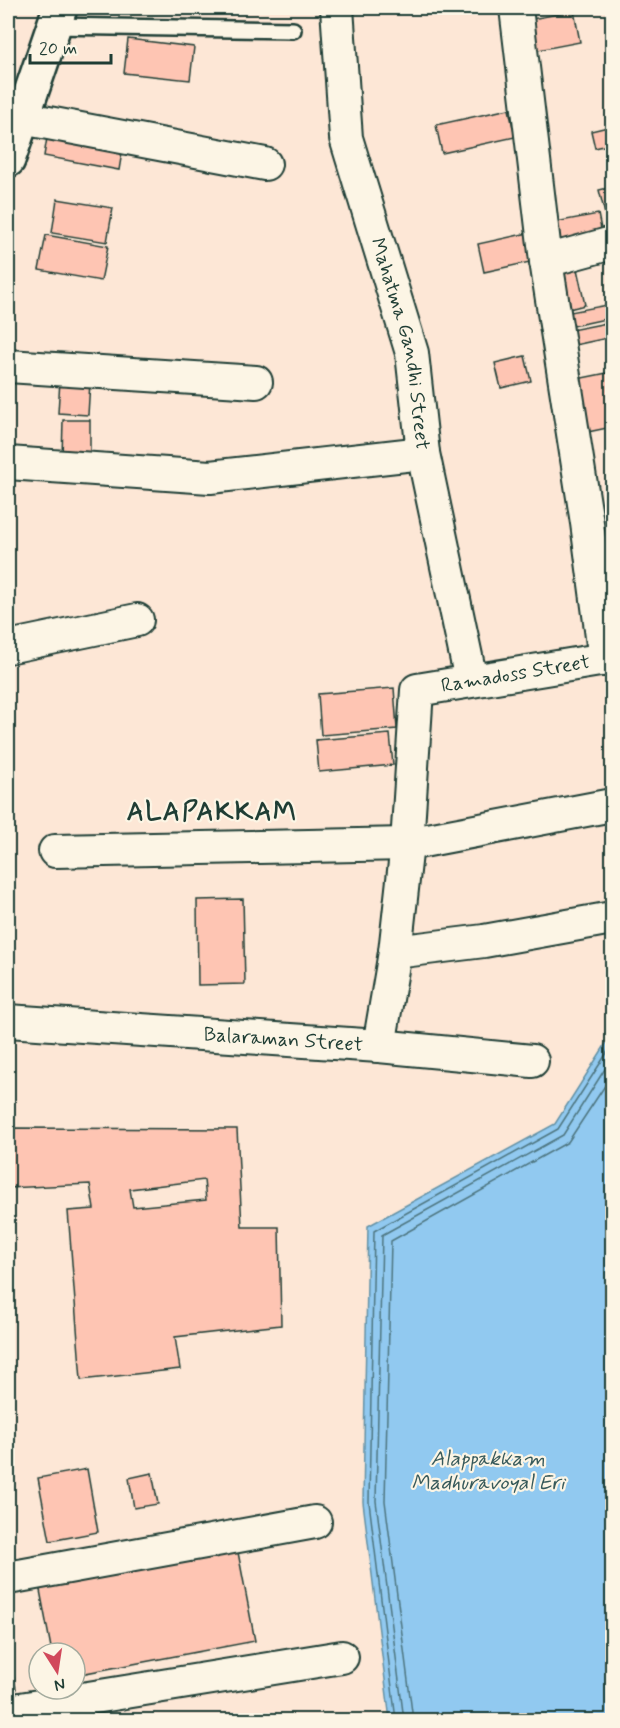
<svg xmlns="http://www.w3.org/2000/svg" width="620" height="1728" font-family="Mynerve,sans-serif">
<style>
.water{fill:#91c9f0;stroke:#6391a5;stroke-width:1.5}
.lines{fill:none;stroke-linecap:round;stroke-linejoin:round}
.shore{stroke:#4d757f;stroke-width:1.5}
.building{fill:#fec5b3;stroke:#1f3d34;stroke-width:1.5;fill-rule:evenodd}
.lane-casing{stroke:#1f3d34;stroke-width:20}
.street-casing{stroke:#1f3d34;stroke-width:36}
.secondary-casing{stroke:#1f3d34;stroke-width:38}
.lane{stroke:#fcf5e5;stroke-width:15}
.street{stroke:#fcf5e5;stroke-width:32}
.secondary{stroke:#fcf5e5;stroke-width:33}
.labels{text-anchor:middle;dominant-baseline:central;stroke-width:4.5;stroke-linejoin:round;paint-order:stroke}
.street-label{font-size:20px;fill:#1f3d34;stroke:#fcf5e5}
.water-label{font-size:21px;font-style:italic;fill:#36595a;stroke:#fcf5e5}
.district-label{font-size:26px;font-weight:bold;letter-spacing:1.5px;fill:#1f3d34;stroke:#fcf5e5}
</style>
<rect width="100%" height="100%" fill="#fde7d6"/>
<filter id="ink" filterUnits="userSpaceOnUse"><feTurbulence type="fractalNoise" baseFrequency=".0167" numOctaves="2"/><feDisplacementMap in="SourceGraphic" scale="12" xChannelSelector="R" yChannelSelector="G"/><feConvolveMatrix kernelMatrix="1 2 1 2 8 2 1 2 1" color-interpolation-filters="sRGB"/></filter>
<g filter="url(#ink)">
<path class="water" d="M 609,1039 L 612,1040 L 612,1720 L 390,1720 L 363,1502 L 368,1226 L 555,1124 Z"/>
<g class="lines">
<path class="shore" d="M 396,1720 L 369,1502 L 374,1231 L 558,1129 L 612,1045
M 404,1720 L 376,1501 L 382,1235 L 563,1135 L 612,1058
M 413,1720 L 385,1501 L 391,1241 L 568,1142 L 612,1075"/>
</g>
<path class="building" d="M 574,11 L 580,42 L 528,52 L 521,21 Z
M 8,30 L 12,30 L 12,56 L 8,57 Z
M 128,39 L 194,47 L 190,80 L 124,73 Z
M 509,109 L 515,137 L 442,153 L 436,125 Z
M 612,126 L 612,144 L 595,148 L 591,131 Z
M 48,132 L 123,146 L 119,170 L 44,156 Z
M 612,187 L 612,230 L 609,230 L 599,190 Z
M 57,199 L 113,208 L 107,242 L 52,233 Z
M 598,214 L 602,234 L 554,244 L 550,223 Z
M 533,232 L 539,260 L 484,272 L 478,244 Z
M 46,235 L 108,246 L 101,281 L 39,270 Z
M 575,260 L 585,305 L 561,311 L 551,265 Z
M 607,305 L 610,318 L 568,327 L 565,313 Z
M 612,322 L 612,337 L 570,346 L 566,331 Z
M 525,356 L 531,381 L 501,388 L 495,363 Z
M 612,372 L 612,427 L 583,433 L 572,380 Z
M 8,376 L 13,377 L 9,414 L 8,414 Z
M 60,380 L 90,382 L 88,415 L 58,413 Z
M 63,420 L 90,420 L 90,459 L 62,458 Z
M 394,688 L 397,729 L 321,735 L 318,694 Z
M 390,734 L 393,765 L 319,772 L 316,740 Z
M 243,899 L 245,984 L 198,985 L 197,900 Z
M 8,1128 L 237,1129 L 242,1227 L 279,1227 L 281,1325 L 175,1337 L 180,1369 L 81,1380 L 68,1211 L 94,1209 L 90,1184 L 8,1188 ZM 204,1180 L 206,1200 L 133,1207 L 130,1189 Z
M 87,1469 L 98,1532 L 50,1541 L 38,1478 Z
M 152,1473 L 158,1504 L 134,1508 L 129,1478 Z
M 237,1547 L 255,1641 L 75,1675 L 75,1653 L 52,1653 L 39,1585 Z
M 8,1657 L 10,1657 L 16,1689 L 8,1691 Z"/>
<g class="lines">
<g class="lane-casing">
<path id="lane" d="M 53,26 L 293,30"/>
</g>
<g class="street-casing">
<g id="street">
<path id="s1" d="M 337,8 L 346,138 L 412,353 L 423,453 L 471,680"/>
<path d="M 516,8 L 546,261 L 587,523 L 605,660"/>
<path d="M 22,118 L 265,164"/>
<path d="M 546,261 L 612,243"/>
<path d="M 8,366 L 256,382"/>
<path d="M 8,463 L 210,477 L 423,453"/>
<path d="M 8,647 L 137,620"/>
<path d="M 55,851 L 407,844 L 612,805"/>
<path d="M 395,952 L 484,941 L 612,918"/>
<path id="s2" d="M 8,1021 L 379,1046 L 395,952 L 407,844 L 417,690 L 612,658"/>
<path d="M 379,1046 L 532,1061"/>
<path d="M 8,1578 L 315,1522"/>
<path d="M 8,1711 L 342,1657"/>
</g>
</g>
<g class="secondary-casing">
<path id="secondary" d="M 8,160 L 60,8"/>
</g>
<use href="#lane" class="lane"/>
<use href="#street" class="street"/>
<use href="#secondary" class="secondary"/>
</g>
</g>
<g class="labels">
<g class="street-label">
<text stroke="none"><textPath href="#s1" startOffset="344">Mahatma Gandhi Street</textPath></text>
<text stroke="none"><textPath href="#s2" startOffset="830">Ramadoss Street</textPath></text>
<text stroke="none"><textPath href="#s2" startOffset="276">Balaraman Street</textPath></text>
</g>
<g class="water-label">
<text x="488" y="1459">Alappakkam<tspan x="488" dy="24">Madhuravoyal Eri</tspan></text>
</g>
<g class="district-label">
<text x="212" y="813">ALAPAKKAM</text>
</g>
</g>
<rect width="620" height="1728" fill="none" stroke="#fcf5e5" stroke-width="30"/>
<rect x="15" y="15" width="590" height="1698" fill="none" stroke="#1f3d34" stroke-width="2" filter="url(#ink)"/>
<g transform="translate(57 1671) rotate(168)"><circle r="28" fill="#fcf5e5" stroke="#a4ab9e" stroke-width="1.5"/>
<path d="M0-4.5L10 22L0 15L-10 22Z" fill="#d1495b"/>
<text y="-9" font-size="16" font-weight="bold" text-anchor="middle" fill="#1f3d34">N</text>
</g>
<path d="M30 54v9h81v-9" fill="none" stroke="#1f3d34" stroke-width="3"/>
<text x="39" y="54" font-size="18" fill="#1f3d34" stroke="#fcf5e5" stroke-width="4.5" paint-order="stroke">20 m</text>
</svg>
